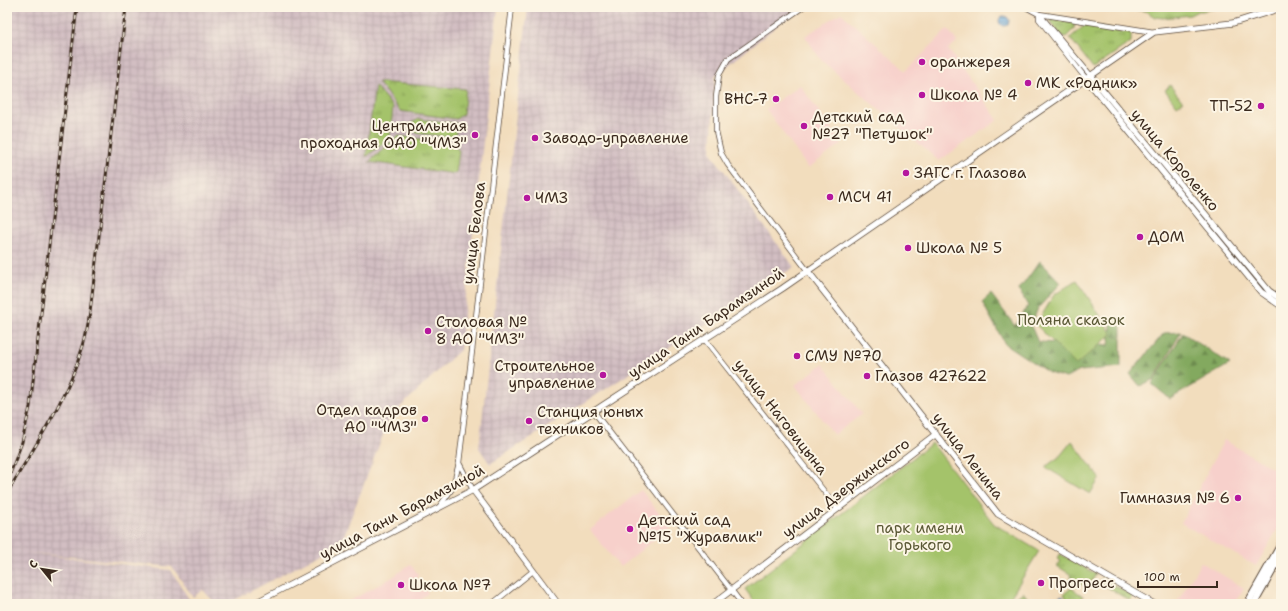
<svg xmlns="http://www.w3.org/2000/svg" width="1288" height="611" font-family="'Shantell Sans',sans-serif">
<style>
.built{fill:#f7d0cb}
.industrial{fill:url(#industrial-grid)}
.grass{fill:url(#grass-tufts);stroke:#707644}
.forest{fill:url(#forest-firs);stroke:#5f6a3e}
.park{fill:#a4c36b;stroke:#707644}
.water{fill:url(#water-rules);stroke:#50677a}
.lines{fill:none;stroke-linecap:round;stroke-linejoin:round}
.minor-casing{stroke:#564536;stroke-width:6}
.tertiary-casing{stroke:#564536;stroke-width:7}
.secondary-casing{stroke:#564536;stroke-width:8}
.minor{stroke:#fff;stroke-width:4.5}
.tertiary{stroke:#fff;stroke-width:5.5}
.secondary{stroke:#fff;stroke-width:6}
.rail-casing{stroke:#3b2a1e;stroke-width:3}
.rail{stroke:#fcf5e5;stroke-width:1.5;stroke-dasharray:4.5;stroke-linecap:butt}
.poi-dot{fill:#b5179e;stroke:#fcf5e5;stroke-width:1.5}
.labels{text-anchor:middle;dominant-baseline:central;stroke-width:4;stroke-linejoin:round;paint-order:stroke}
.poi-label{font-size:15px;fill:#3b2a1e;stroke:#fcf5e5;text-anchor:start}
.street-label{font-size:15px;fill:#3b2a1e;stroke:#fcf5e5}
.park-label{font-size:15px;fill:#5a5835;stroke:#fcf5e5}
</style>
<defs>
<pattern id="industrial-grid" width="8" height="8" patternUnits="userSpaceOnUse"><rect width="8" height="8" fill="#d2bec2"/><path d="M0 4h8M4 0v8" fill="none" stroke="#b5a3a6"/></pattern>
<pattern id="grass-tufts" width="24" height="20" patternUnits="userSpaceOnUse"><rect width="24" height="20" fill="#a4c36b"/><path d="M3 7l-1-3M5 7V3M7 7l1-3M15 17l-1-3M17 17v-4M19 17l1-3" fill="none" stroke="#879f57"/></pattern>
<pattern id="forest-firs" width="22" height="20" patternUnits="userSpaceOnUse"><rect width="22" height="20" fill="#83a95f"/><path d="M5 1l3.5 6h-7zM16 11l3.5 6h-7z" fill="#6c8a4e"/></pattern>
<pattern id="water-rules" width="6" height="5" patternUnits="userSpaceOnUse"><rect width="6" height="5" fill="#65a4d7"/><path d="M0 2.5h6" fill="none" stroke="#5486ae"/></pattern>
</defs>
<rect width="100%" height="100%" fill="#fcf5e5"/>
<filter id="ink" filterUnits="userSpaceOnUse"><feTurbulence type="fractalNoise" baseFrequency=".025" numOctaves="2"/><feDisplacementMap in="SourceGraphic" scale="8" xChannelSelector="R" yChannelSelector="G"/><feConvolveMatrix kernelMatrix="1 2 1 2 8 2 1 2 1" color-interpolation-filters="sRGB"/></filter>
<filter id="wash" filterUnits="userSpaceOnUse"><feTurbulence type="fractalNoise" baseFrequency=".012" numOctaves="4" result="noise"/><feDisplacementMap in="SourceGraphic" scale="16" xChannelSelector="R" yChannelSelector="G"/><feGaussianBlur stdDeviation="0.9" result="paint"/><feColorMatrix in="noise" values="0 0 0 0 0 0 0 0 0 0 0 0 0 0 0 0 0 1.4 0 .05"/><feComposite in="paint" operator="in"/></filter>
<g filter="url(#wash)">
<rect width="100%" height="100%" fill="#f2ddbd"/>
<path class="built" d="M 841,13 L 906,71 L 948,29 L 957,42 L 948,49 L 998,120 L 939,161 L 821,60 L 805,36 Z
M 800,85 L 842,144 L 808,168 L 766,109 Z
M 823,364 L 862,414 L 834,435 L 795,385 Z
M 1224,440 L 1281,473 L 1281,523 L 1256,566 L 1181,523 Z
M 641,490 L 670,527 L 620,567 L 590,530 Z
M 1201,562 L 1244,588 L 1234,604 L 1176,604 Z
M 410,564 L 419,575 L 416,577 L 428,593 L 420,599 L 424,604 L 344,604 L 393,577 Z"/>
<path class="industrial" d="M 7,7 L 498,7 L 460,350 L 390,417 L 341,543 L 227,604 L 216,604 L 203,590 L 193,597 L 172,567 L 22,552 L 171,570 L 192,604 L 7,604 Z
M 528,7 L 800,7 L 715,76 L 711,153 L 794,267 L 490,464 L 479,448 Z"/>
<path class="grass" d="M 1106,7 L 1223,7 L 1202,11 L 1198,11 L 1190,15 L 1163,18 L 1155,17 L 1145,11 Z
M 1052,19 L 1075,23 L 1074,29 L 1066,37 L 1062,36 L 1051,24 Z
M 1085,25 L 1131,33 L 1131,42 L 1093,68 L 1070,38 Z
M 378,82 L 466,89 L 463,114 L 456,119 L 400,111 Z
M 375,86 L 393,107 L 390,138 L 366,157 Z
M 418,119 L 457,123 L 455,138 L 416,133 L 409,125 Z
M 398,136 L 453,143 L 459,151 L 456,174 L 369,162 Z
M 1060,554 L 1096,574 L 1088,588 L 1071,578 L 1070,574 L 1057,566 L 1061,561 L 1058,559 Z
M 1102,578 L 1133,596 L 1130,601 L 1099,582 Z
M 1071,588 L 1083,596 L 1081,604 L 1070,604 L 1064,594 Z
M 1023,592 L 1032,604 L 1010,604 L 1009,603 Z"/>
<path class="forest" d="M 1040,261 L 1061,283 L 1038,308 L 1031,326 L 1038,342 L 1109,345 L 1112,317 L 1121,326 L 1121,367 L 1080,371 L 1066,378 L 1049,373 L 1005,344 L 982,302 L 991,294 L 1015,326 L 1028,306 L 1019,290 Z
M 1181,332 L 1154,379 L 1140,386 L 1130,374 L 1164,333 Z
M 1183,333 L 1230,364 L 1170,399 L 1152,384 Z"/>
<path class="park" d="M 1170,85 L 1183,102 L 1177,106 L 1165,90 Z
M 1077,280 L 1112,334 L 1076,365 L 1036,325 L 1054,295 Z
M 1072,441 L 1100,478 L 1090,494 L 1045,467 L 1059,457 Z
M 932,443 L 994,524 L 1039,551 L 1007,603 L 1004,604 L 756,604 L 745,589 Z"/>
<path class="water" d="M999 21a5 5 0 1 1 10 0a5 5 0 1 1-10 0Z
M 1062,595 L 1069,604 L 1050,604 Z"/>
</g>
<g filter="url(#ink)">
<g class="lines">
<g class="minor-casing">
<path id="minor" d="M 803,7 L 728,59 L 719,75 L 716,97 L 716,131 L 721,153 L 728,165 L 807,270
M 1026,7 L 1039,14 L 1154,32
M 1039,14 L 1039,19 L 1087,80
M 1039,14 L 1092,77
M 705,340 L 838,509
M 594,412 L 742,604
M 473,490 L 459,463 L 512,7
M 440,506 L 453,487 L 459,463
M 492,604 L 533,571"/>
</g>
<g class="tertiary-casing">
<path id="tertiary" d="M 1092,77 L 1269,291 L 1281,299
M 1087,80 L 1261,292 L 1281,306
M 807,270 L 998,514 L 1154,604
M 473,490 L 558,604
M 253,604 L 473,490 L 783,288 L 1154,32 L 1233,23 L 1281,8
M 713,604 L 936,434"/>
</g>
<g class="secondary-casing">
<path id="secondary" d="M 1247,604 L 1281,544
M 1254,604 L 1281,556"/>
</g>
<use href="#minor" class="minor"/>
<use href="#tertiary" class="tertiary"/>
<use href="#secondary" class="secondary"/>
<g class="rail-casing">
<path id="rail" d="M 7,440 L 7,463
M 7,482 L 22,442 L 30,407 L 77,7
M 7,493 C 34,447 66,401 82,349 C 88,332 90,313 92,295 L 126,7"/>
</g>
<use href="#rail" class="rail"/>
</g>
</g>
<g class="poi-dot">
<circle cx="922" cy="62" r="4"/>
<circle cx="1028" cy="83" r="4"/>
<circle cx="922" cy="95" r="4"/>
<circle cx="776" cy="99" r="4"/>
<circle cx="1261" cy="106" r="4"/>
<circle cx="804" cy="126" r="4"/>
<circle cx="475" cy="135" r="4"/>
<circle cx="535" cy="138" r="4"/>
<circle cx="906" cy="173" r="4"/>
<circle cx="830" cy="197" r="4"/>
<circle cx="527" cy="198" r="4"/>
<circle cx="1140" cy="237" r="4"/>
<circle cx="908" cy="248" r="4"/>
<circle cx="428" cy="331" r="4"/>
<circle cx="797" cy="356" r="4"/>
<circle cx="603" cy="375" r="4"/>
<circle cx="867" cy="376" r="4"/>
<circle cx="425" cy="419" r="4"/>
<circle cx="529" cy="421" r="4"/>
<circle cx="1238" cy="498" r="4"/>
<circle cx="630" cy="529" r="4"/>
<circle cx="1041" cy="583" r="4"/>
<circle cx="401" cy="585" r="4"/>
</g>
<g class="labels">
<g class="poi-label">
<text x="930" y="62">оранжерея</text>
<text x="1036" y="83">МК «Родник»</text>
<text x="930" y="95">Школа № 4</text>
<text x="768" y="99" text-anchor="end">ВНС-7</text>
<text x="1253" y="106" text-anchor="end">ТП-52</text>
<text x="812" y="117">Детский сад<tspan x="812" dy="17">№27 "Петушок"</tspan></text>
<text x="467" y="126" text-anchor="end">Центральная<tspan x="467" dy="17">проходная ОАО "ЧМЗ"</tspan></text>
<text x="543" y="138">Заводо-управление</text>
<text x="914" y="173">ЗАГС г. Глазова</text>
<text x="838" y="197">МСЧ 41</text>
<text x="535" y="198">ЧМЗ</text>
<text x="1148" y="237">ДОМ</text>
<text x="916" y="248">Школа № 5</text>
<text x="436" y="322">Столовая №<tspan x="436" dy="17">8 АО "ЧМЗ"</tspan></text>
<text x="805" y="356">СМУ №70</text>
<text x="595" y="366" text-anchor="end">Строительное<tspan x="595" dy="17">управление</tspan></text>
<text x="875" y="376">Глазов 427622</text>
<text x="417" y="410" text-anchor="end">Отдел кадров<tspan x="417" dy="17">АО "ЧМЗ"</tspan></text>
<text x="537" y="412">Станция юных<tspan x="537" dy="17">техников</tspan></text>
<text x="1230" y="498" text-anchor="end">Гимназия № 6</text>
<text x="638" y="520">Детский сад<tspan x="638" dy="17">№15 "Журавлик"</tspan></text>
<text x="1049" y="583">Прогресс</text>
<text x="409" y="585">Школа №7</text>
</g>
<g class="street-label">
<text transform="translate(1175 160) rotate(50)">улица Короленко</text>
<text transform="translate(474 233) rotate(-83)">улица Белова</text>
<text transform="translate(706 323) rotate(-34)">улица Тани Барамзиной</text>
<text transform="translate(781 417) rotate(52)">улица Наговицына</text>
<text transform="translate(968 456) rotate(52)">улица Ленина</text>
<text transform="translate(846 488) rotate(-37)">улица Дзержинского</text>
<text transform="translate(402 512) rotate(-28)">улица Тани Барамзиной</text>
</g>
<g class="park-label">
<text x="1071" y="320">Поляна сказок</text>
<text x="920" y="528">парк имени<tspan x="920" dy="17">Горького</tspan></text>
</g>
</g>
<rect width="1288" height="611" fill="none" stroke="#fcf5e5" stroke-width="24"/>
<g transform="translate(42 569) rotate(300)" stroke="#fcf5e5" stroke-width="3" paint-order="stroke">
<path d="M0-3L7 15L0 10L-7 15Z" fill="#3b2a1e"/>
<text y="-6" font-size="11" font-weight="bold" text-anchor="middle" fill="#3b2a1e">С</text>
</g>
<path d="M1138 581v6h79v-6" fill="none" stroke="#3b2a1e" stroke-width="2"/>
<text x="1144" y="581" font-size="12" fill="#3b2a1e" stroke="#fcf5e5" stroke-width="3" paint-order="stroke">100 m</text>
</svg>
